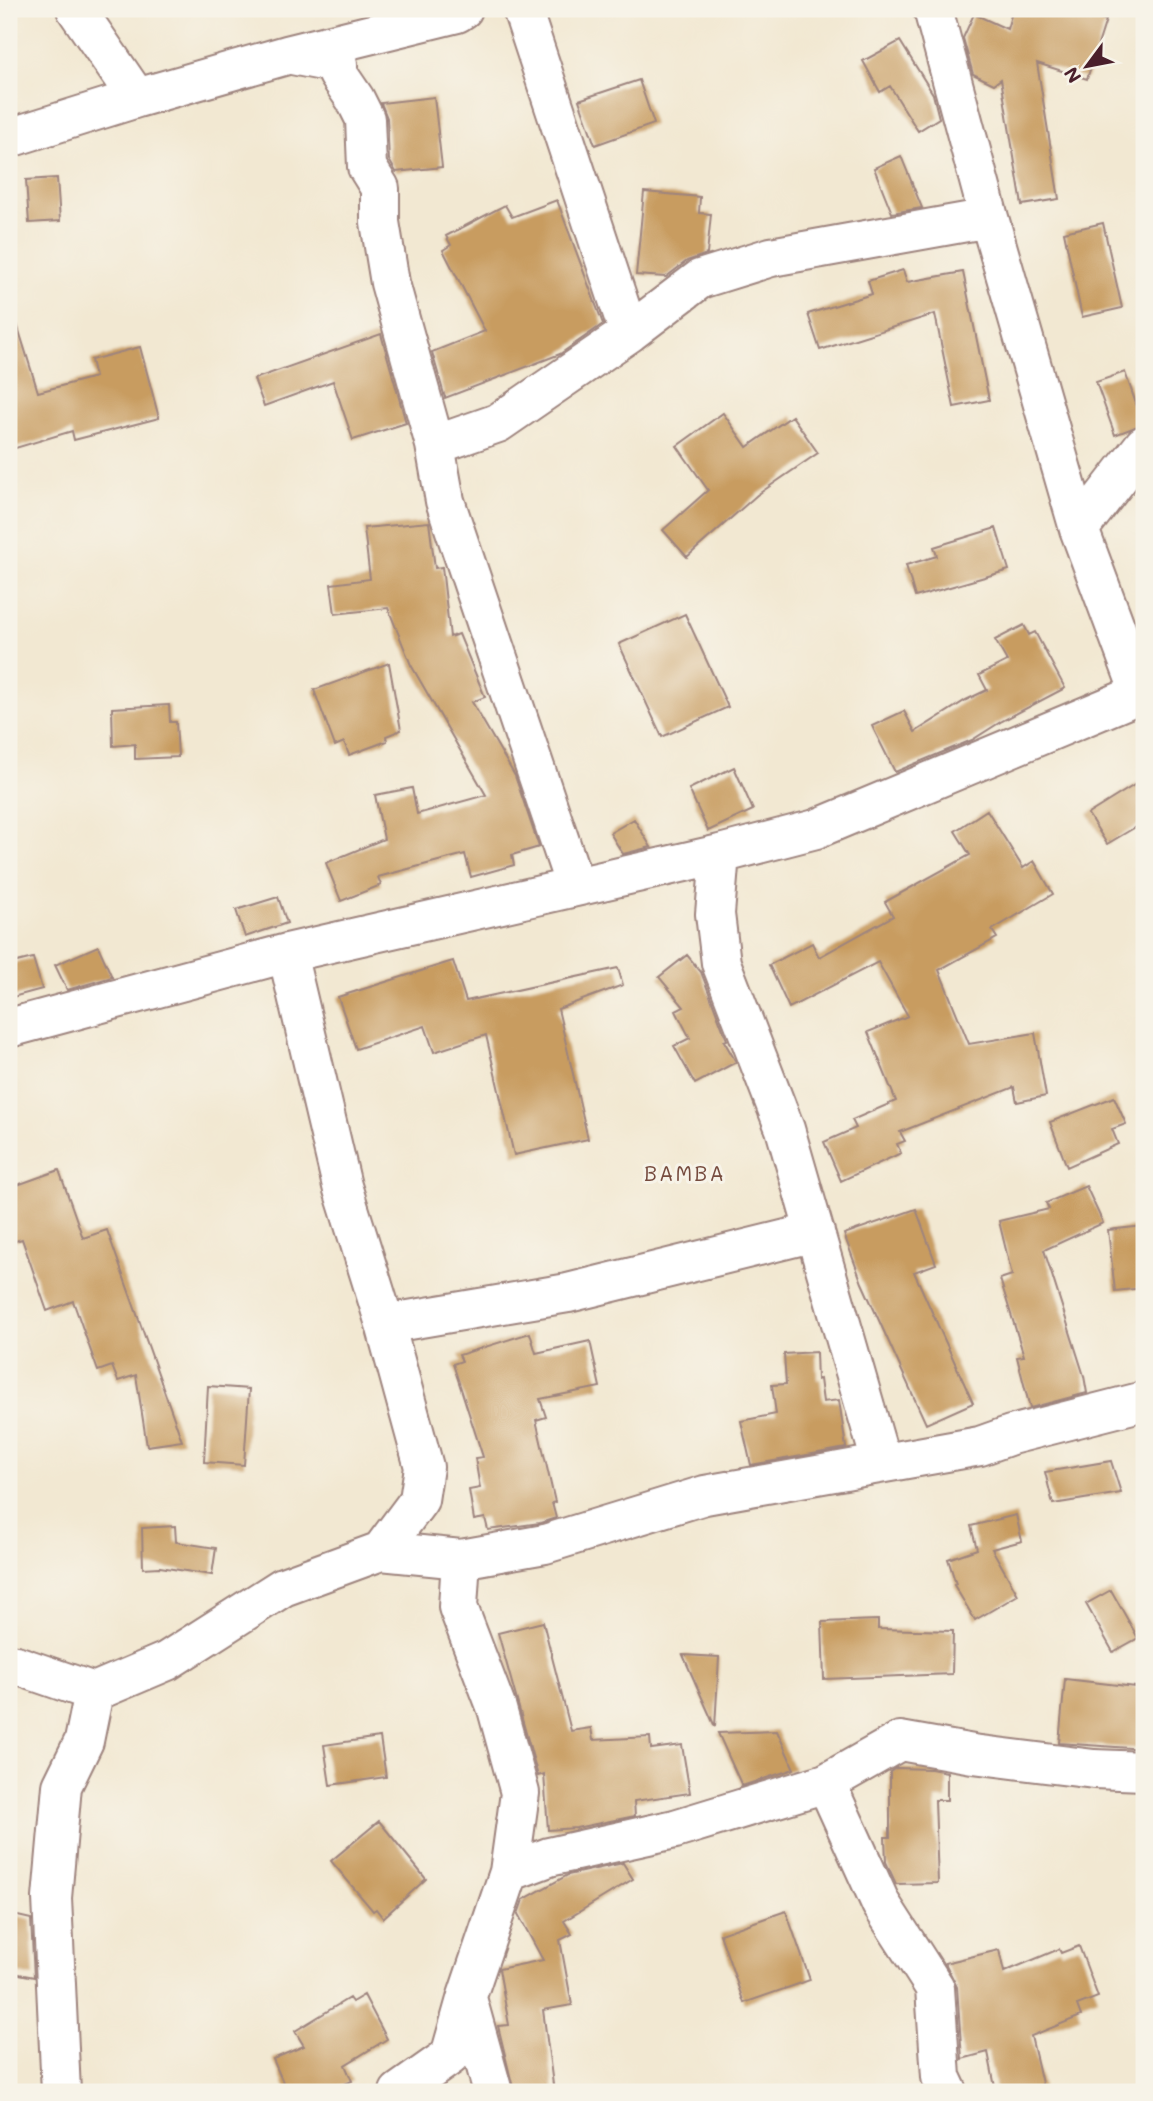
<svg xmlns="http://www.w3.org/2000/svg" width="1153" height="2101" font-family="Mali,sans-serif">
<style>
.building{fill:#c89c61}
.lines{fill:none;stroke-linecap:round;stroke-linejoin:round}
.minor-casing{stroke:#9e847e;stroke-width:42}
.minor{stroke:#fff;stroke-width:38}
.labels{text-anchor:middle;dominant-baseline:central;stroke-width:6;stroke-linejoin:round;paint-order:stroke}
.quarter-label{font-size:21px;letter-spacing:2px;fill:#764b3e;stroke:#f7f3e8}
</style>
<rect width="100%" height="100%" fill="#f7f3e8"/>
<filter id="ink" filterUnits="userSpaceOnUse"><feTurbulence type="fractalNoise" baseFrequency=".0143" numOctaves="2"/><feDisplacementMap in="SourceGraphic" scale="14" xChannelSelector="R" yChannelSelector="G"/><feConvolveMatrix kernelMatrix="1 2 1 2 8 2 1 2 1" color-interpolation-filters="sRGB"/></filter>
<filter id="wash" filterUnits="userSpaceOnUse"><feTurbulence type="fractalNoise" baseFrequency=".00686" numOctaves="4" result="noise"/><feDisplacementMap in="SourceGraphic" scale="28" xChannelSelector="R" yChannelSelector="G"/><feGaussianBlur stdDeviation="1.57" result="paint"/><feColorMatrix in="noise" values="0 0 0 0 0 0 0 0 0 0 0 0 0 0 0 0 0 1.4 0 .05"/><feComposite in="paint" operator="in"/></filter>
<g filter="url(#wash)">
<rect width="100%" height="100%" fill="#f2e8d2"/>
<g id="blocks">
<path class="building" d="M 1013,9 L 1069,9 L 1106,20 L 1087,79 L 1037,63 L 1059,199 L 1022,205 L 1001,79 L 994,84 L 973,74 L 963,38 L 974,14 L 1007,29 Z
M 900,41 L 933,94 L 939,118 L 918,131 L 890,86 L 880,92 L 863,61 Z
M 639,80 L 654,124 L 595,145 L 579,100 Z
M 434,97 L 442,167 L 396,172 L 389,160 L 387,118 L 381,103 Z
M 901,156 L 922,208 L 892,213 L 874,168 Z
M 57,178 L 60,221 L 29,223 L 26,180 Z
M 644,192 L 700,197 L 699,213 L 711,214 L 707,254 L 687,261 L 666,277 L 636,275 Z
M 557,200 L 603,324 L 560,354 L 445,398 L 432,352 L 485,331 L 443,250 L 451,245 L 446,236 L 505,205 L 512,217 Z
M 1103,223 L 1122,308 L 1082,317 L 1064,232 Z
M 903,270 L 907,282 L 963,272 L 989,400 L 954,407 L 935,314 L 820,350 L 808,314 L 872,294 L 868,281 Z
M 16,321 L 38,392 L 95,377 L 91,360 L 140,347 L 159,418 L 74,440 L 72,431 L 9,450 L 9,322 Z
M 381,334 L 406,423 L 353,440 L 333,381 L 264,406 L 254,379 Z
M 1125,372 L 1143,424 L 1115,435 L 1096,382 Z
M 723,413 L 747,447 L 792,416 L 818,453 L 757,495 L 687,557 L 663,530 L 708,490 L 677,446 Z
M 429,522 L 435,568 L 442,567 L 450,637 L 459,634 L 485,697 L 472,702 L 515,776 L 539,847 L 512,855 L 514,865 L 471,877 L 465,854 L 378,877 L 381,885 L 341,901 L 326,863 L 384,839 L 375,795 L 412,788 L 417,814 L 486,795 L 411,665 L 388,608 L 335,614 L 331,584 L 370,579 L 364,528 Z
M 996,528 L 1009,570 L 915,597 L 906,565 L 937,556 L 934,547 Z
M 685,614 L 728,707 L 662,737 L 619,644 Z
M 1024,625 L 1029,635 L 1035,632 L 1065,688 L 1002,721 L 972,740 L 895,772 L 872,726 L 904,711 L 915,732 L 966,700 L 987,690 L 979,675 L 1007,661 L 995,640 Z
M 389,663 L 401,730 L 386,736 L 387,741 L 349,755 L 344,742 L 335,746 L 314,690 Z
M 169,705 L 170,722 L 176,722 L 178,757 L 135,759 L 135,744 L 113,746 L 112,708 Z
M 734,767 L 753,810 L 708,831 L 689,789 Z
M 1144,779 L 1144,822 L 1107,844 L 1088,814 Z
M 987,810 L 1023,868 L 1034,861 L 1053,894 L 992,930 L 997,938 L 939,970 L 969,1044 L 1035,1033 L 1046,1096 L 1017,1102 L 1014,1087 L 900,1132 L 905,1141 L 897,1144 L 901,1153 L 841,1181 L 824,1142 L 856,1128 L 852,1120 L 896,1101 L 868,1032 L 908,1016 L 878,962 L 789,1008 L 769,965 L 812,943 L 819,957 L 893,916 L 885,902 L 970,855 L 955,831 Z
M 634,819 L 651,847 L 623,854 L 610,833 Z
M 278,897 L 287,923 L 245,937 L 236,910 Z
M 98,946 L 112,977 L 67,990 L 55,965 Z
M 687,955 L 701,972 L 727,1040 L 724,1041 L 736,1062 L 695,1084 L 674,1046 L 690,1038 L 676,1011 L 684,1007 L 659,977 Z
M 33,958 L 42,989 L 9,998 L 9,964 Z
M 453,961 L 466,1001 L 618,968 L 623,985 L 558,1009 L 588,1139 L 514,1155 L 486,1035 L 434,1052 L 425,1026 L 356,1049 L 338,997 Z
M 1114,1097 L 1126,1124 L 1112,1129 L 1118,1144 L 1067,1167 L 1050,1122 Z
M 59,1170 L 83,1238 L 107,1230 L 182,1441 L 147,1446 L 136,1375 L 118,1381 L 112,1366 L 98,1371 L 73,1301 L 47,1311 L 22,1239 L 9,1243 L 9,1188 Z
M 1086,1186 L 1103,1223 L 1044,1250 L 1084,1376 L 1087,1393 L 1030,1408 L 1017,1357 L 1024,1356 L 1000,1279 L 1012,1275 L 999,1221 L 1049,1209 L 1046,1203 Z
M 916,1209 L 936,1264 L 914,1272 L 973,1403 L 926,1424 L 862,1283 L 844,1234 Z
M 1144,1226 L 1144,1288 L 1115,1291 L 1108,1230 Z
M 530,1333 L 536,1353 L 590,1341 L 600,1387 L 540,1399 L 546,1417 L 536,1420 L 555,1502 L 552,1503 L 556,1518 L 540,1523 L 488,1530 L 485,1518 L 474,1520 L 469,1490 L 480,1488 L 475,1458 L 483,1457 L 453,1364 L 462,1361 L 459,1355 Z
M 816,1352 L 817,1380 L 820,1379 L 823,1402 L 839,1400 L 846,1448 L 751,1465 L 741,1421 L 776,1414 L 772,1385 L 786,1384 L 784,1354 Z
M 208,1386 L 249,1389 L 244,1465 L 204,1462 Z
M 1111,1461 L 1121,1493 L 1053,1504 L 1045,1472 Z
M 1016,1515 L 1022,1541 L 992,1549 L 1018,1595 L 975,1620 L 954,1585 L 956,1584 L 948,1559 L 977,1549 L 971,1526 Z
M 175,1526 L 176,1542 L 216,1548 L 212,1575 L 160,1567 L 143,1568 L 142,1528 Z
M 1111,1590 L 1138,1638 L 1113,1652 L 1086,1604 Z
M 878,1620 L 878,1629 L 953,1631 L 952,1674 L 824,1679 L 822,1622 Z
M 543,1622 L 571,1731 L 591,1728 L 593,1740 L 650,1737 L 651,1749 L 682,1745 L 690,1793 L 634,1801 L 635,1816 L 576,1828 L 548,1830 L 544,1774 L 538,1776 L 498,1633 Z
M 683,1655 L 719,1657 L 715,1727 Z
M 1065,1679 L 1144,1688 L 1144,1749 L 1059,1743 Z
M 777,1731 L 794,1769 L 742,1786 L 718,1733 Z
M 380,1737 L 386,1777 L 330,1785 L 324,1745 Z
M 896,1768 L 931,1769 L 947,1772 L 947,1800 L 935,1800 L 938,1883 L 896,1884 L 886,1862 L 885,1837 L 890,1837 L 890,1772 Z
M 379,1821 L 426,1879 L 383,1918 L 376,1909 L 373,1911 L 331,1861 Z
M 623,1863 L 633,1879 L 564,1921 L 572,1934 L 560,1940 L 572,2005 L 543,2010 L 554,2092 L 514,2092 L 498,2026 L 509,2025 L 499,1969 L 543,1960 L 518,1914 L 523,1900 L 568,1875 Z
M 786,1911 L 810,1980 L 744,2003 L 720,1934 Z
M 9,1914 L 31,1919 L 34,1977 L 9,1972 Z
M 1079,1946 L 1098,1997 L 1077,2005 L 1081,2016 L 1031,2036 L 1044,2092 L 996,2092 L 988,2052 L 962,2059 L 957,1987 L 945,1963 L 999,1950 L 1004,1972 L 1059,1949 L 1061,1953 Z
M 364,1995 L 387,2039 L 345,2065 L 352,2081 L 326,2092 L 287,2092 L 273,2059 L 304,2046 L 295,2031 L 349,1998 L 352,2002 Z"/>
</g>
</g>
<g filter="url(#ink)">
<use href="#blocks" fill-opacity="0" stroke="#9e847e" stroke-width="2"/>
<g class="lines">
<g class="minor-casing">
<path id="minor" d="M 76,9 L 137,98
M 522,9 L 629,333
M 933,9 L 989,218 L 1079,529 L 1140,693
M 292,55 L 338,64 L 338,74 L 355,99 L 365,119 L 367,167 L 380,188 L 380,222 L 390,283 L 435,445
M 9,138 L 137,98 L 287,55 L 457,13 L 463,9
M 1079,529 L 1144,445
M 720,854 L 715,914 L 721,963 L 785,1129 L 881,1462
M 575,886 L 445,501 L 435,445 L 498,423 L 629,333 L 700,279 L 771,257 L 989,218
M 9,1028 L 287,953 L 720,854 L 816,829 L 1144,692
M 385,1324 L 568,1293 L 815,1232
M 381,1551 L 461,1559 L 545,1544 L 705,1495 L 980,1446 L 1011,1435 L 1144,1401
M 9,1664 L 16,1665 L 94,1692
M 826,1783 L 881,1904 L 935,1988 L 941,2077 L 948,2092
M 509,1872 L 549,1857 L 675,1829 L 826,1783 L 900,1741 L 973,1754 L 1094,1769 L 1144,1771
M 467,1998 L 493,2092
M 61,2092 L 52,1898 L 62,1786 L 84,1741 L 94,1692 L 167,1661 L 283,1587 L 381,1551 L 419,1500 L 424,1467 L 385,1324 L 342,1186 L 287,953
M 399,2092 L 450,2056 L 467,1996 L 509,1872 L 520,1793 L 497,1709 L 458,1607 L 461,1559"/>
</g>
<use href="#minor" class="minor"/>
</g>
</g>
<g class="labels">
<g class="quarter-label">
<text x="685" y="1172">BAMBA</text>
</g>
</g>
<rect width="1153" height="2101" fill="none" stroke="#f7f3e8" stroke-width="35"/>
<g transform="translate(1087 66) rotate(238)" stroke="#f7f3e8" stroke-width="5" paint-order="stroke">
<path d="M0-5L12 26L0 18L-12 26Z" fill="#4a1f2b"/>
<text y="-10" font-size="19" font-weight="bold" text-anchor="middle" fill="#4a1f2b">N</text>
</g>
</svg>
